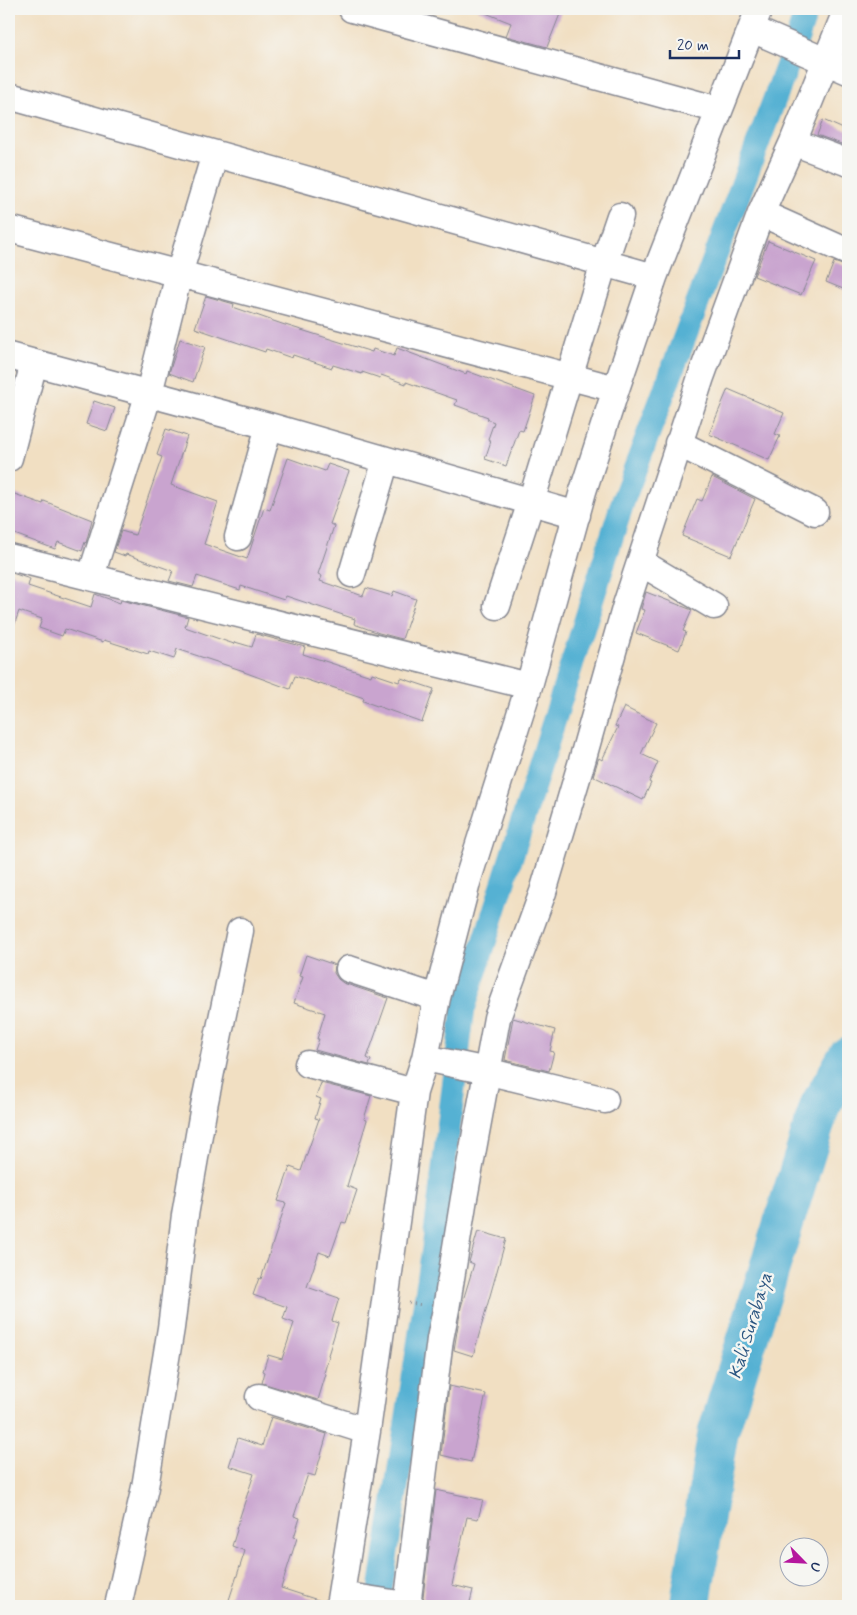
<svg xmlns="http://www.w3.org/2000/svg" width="857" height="1615" font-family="Mynerve,sans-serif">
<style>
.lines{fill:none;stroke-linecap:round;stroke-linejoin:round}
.canal{stroke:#55b1d3;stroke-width:24}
.river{stroke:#55b1d3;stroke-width:41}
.building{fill:#c9a4cf}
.minor-casing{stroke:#868790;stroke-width:29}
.path{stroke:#868790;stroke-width:3;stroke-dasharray:1 4;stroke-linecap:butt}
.minor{stroke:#fff;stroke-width:26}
.labels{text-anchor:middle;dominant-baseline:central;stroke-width:5;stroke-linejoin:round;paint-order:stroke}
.water-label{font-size:18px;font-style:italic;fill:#2c5681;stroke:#f6f6f2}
</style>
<rect width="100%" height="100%" fill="#f6f6f2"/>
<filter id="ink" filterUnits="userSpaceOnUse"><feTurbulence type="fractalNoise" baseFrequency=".02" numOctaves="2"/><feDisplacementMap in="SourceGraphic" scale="10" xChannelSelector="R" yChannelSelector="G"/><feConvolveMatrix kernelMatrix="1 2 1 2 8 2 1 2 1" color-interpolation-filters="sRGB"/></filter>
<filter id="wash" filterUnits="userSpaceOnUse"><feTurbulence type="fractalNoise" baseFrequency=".0096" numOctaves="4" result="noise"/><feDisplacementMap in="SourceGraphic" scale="20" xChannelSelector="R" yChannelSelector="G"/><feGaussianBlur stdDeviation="1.12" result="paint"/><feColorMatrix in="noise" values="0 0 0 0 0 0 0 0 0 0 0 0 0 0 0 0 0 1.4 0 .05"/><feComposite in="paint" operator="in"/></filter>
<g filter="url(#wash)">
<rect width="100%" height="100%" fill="#f1dfc2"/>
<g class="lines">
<path class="canal" d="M 378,1606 L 434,1245 L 463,1011 L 624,498 L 795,45 L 807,9"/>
<path class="river" d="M 690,1606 L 718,1433 L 820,1106 L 848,1057"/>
</g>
<g id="blocks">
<path class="building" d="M 478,9 L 562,9 L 547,47 L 506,36 L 511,23 L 478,10 Z
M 823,120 L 848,131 L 848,136 L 844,145 L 817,135 Z
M 768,241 L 816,261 L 801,295 L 754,276 Z
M 834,262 L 848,267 L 848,291 L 826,282 Z
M 206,296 L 234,304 L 233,307 L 282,324 L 372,352 L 373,349 L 394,356 L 397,348 L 466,374 L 467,371 L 535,396 L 523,431 L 519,430 L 506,466 L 485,459 L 491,441 L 488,439 L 494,422 L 487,419 L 488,417 L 455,405 L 457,400 L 406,382 L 406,384 L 381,375 L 380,378 L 362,372 L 362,374 L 333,365 L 332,368 L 293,355 L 292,358 L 266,349 L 265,352 L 195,328 Z
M 180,339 L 205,347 L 193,382 L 169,373 Z
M 728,389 L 784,413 L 775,434 L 780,436 L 769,460 L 709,434 Z
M 94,401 L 115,408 L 107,431 L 86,424 Z
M 166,429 L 187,436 L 171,485 L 218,502 L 204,544 L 247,559 L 264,508 L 270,510 L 288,458 L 325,471 L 328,464 L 349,471 L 330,524 L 334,526 L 318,574 L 322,576 L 320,581 L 363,596 L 366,588 L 392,596 L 394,591 L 416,599 L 402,639 L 379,633 L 354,624 L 355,619 L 286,596 L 284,600 L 241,586 L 240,590 L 197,576 L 193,587 L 169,581 L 173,571 L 126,554 L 125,556 L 114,552 L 121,531 L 135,535 L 162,457 L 157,455 Z
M 712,477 L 755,499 L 731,556 L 682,536 L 697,499 L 702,501 Z
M 9,492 L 43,504 L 44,501 L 92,520 L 86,543 L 85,542 L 82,551 L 58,542 L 55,549 L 9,532 Z
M 9,572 L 30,579 L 28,586 L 91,607 L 95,594 L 120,603 L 121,600 L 188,617 L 185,627 L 234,644 L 235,642 L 252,647 L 256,634 L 305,647 L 303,654 L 349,669 L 371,676 L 372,673 L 399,682 L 401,678 L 434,689 L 422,722 L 363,701 L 364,698 L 320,683 L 319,684 L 295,676 L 290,689 L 244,672 L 244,671 L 177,649 L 174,659 L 149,651 L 148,654 L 104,640 L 103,642 L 65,629 L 62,636 L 39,628 L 42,619 L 19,611 L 12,632 L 9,631 Z
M 646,592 L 692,610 L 683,631 L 686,632 L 679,650 L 636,633 L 645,610 L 641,609 Z
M 624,707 L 656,723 L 641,754 L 658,762 L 649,782 L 651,783 L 643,800 L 593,776 L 598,760 L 599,758 L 602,760 L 618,727 L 615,726 Z
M 306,955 L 335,965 L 334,973 L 338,979 L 343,983 L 388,998 L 367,1058 L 371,1060 L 369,1065 L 315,1050 L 319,1039 L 317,1039 L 325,1013 L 294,1003 L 303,977 L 299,976 Z
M 513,1018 L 555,1030 L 550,1051 L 554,1052 L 549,1071 L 505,1060 Z
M 321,1083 L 371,1096 L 364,1119 L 367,1120 L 347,1186 L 357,1190 L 346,1223 L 342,1222 L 330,1256 L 319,1252 L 307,1287 L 339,1298 L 332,1321 L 338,1323 L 328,1355 L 329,1356 L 324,1373 L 326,1374 L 318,1400 L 262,1383 L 265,1372 L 263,1371 L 268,1355 L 282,1359 L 294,1323 L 283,1319 L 287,1307 L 253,1295 L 259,1278 L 261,1279 L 286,1203 L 278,1201 L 290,1167 L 301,1171 L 319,1119 L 315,1118 L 321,1099 L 316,1097 Z
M 478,1231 L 506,1239 L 473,1356 L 454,1350 L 461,1307 L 474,1264 L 469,1262 Z
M 449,1386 L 486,1394 L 471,1462 L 441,1455 Z
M 271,1417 L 327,1434 L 315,1476 L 308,1474 L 294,1516 L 300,1518 L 294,1537 L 297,1538 L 281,1588 L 324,1602 L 324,1606 L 227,1606 L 245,1551 L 232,1546 L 237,1530 L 236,1529 L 254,1474 L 229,1466 L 238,1438 L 262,1446 Z
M 436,1490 L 483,1500 L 478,1519 L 467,1517 L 452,1585 L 473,1590 L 469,1606 L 435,1606 L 426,1604 L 423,1597 Z"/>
</g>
</g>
<g filter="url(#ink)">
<use href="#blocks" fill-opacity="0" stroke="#868790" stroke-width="1"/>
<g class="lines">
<g class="minor-casing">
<path id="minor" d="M 352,9 L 719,110
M 752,29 L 848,71
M 9,96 L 654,277
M 793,142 L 846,162
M 761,213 L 848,252
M 9,229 L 616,389
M 9,356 L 269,426 L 577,515
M 678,443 L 815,512
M 9,458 L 34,363
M 238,537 L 269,426
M 9,557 L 529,686
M 640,562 L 714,606
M 352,574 L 386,460
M 91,576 L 149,393 L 179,274 L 215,154
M 497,606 L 531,502 L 604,263 L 620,216
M 349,969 L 437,998
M 425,1058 L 478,1069 L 605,1100
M 308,1064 L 414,1092
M 259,1397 L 367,1431
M 341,1595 L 412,1606
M 118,1606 L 145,1487 L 171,1328 L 185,1215 L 204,1106 L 240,931
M 339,1606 L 367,1431 L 414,1092 L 425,1058 L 437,998 L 468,879 L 529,686 L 583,491 L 616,389 L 654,277 L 759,9
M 407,1606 L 440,1339 L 446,1309 L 464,1198 L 497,1018 L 543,892 L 582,761 L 626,605 L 701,377 L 761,213 L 793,142 L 847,9"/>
</g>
<path class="path" d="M 409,1303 L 423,1305"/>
<use href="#minor" class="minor"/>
</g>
</g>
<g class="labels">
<g class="water-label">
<text transform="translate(751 1326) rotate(-73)">Kali Surabaya</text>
</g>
</g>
<rect width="857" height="1615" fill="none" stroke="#f6f6f2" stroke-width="30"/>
<g transform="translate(804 1562) rotate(114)"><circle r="24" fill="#f6f6f2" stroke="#9ea6b7"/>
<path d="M0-4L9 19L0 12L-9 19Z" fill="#b5179e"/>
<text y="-8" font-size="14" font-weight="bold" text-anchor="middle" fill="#1b2f5e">U</text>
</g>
<path d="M670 50v8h69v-8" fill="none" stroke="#1b2f5e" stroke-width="2.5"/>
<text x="677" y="50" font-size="15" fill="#1b2f5e" stroke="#f6f6f2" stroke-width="4" paint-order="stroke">20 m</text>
</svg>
